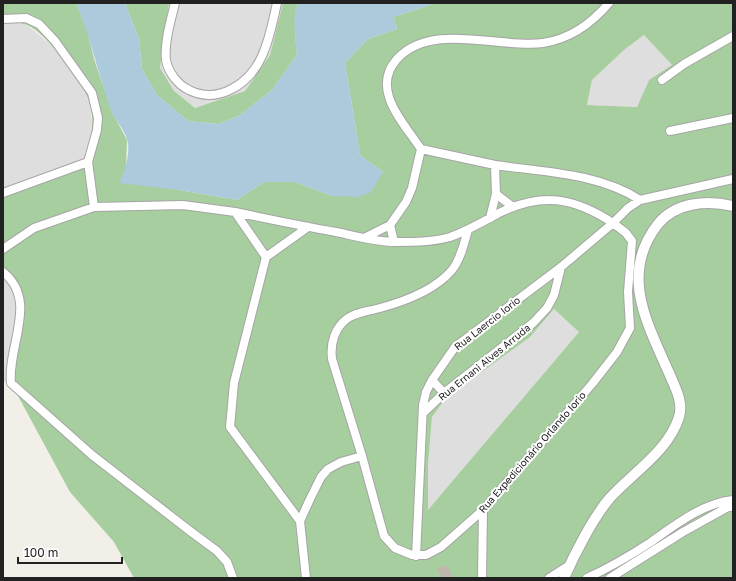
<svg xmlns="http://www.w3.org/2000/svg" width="736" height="581" font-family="'Golos Text',sans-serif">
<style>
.residential{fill:#dfdede}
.forest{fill:#a7ce9f;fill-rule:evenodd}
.water{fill:#abcadc}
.building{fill:#beb8b1;stroke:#c2b8ab}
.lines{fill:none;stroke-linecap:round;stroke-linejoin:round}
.minor-casing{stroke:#a5a5a5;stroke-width:10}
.tertiary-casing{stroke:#a5a5a5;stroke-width:12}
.minor{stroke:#fff;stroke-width:8}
.tertiary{stroke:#fff;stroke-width:10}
.labels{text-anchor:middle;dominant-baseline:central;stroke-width:4;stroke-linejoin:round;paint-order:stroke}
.street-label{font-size:10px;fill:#212121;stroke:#fff}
</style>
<rect width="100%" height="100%" fill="#f1efe8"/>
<path class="residential" d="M 169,3 L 283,3 L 270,55 L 245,91 L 195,108 L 174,91 L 160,68 Z
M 15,22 L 28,26 L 55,48 L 81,84 L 90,104 L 93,130 L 88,162 L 3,192 L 3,23 Z
M 644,35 L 672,65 L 649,80 L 637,107 L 587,105 L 592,80 L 624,50 Z
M 3,277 L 18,293 L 11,383 L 3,382 Z
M 554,309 L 579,332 L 428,511 L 428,465 L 432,417 L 446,398 L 530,337 Z"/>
<path class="forest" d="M 3,3 L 76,3 L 87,30 L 94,59 L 112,112 L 127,140 L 126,168 L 179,190 L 237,200 L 264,182 L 295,182 L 332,196 L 383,172 L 360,155 L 345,63 L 368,39 L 397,29 L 393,17 L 437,3 L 733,3 L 733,578 L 134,578 L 114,542 L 70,492 L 11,383 L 18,293 L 3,277 L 3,192 L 88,162 C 91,143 95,123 90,104 C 84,83 47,33 27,25 C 19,22 11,22 3,23 ZM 644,35 L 672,65 L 649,80 L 637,107 L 587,105 L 592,80 L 624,50 ZM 554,309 L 579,332 L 428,510 L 428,465 L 432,417 L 446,398 L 530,337 Z
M 125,3 L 169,3 L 160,68 L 174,91 L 195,108 L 245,91 L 270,55 L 283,3 L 298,3 C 292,18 296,39 297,55 L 272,90 L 239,116 L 218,124 L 188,121 L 157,95 L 142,69 L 139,39 Z"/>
<path class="water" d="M 76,3 L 125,3 L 139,39 L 142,69 L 157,95 L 188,121 L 218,124 L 239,116 L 272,90 L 297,55 C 296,39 291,18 298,3 L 437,3 L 393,17 L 397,29 L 368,39 L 345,63 L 360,155 L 383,172 L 371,192 L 359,197 L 332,196 L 295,182 L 264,182 L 237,200 L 179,190 L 119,183 C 125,172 131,152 127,139 C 124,129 115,120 111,110 C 98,74 91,38 76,3 Z"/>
<path class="building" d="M 447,566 L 453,578 L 442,578 L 437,569 Z"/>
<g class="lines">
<g class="minor-casing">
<path id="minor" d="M 175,3 C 171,20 164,42 166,60 C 168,72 178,85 189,90 C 219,105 250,83 262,56 C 270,39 273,20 277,3
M 3,19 L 26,18 L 39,24 L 55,41 L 92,93 L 98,118 L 97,130 L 88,162 L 94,207 L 183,205 L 235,212
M 662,80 L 684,64 L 733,36
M 670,131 L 733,118
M 495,165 L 421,149 C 403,122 370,89 397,59 C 432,21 499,49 543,43 C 570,39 592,23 609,3
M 3,193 L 88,162
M 496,194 L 495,165 C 544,172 598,173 640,200
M 490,218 L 496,194 L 513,207
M 390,225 L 394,242
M 308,227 L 266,257 L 235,212 C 268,219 302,226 336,232 C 355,236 376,242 396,242 C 414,242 433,242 450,237 C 467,231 483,222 499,213 C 542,192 573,197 613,223 L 561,267 L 455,347 L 432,380 L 426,392 L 423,405 L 416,556
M 364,238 L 390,225 L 406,202 L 412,188 L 421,149
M 3,249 L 34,228 L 94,207
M 266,257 L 234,383 L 230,427 L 300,521
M 3,272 C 39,301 7,346 11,383 L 92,455 L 190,531 L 217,551 L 227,562 L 233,578
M 432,380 L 444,393
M 423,413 L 444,393 L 533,323 L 547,308 L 554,295 L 561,267
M 362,456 L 332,359 C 330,343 335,327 348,318 C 357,312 370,311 380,308 C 406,301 435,290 452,270 C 461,259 464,243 468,230
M 306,578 L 300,521 L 310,499 L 321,477 L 328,469 L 341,462 L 362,456 L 384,536 L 395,548 L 412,555 L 426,555 L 441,547 L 483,510 L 592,384 L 617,352 L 630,328 L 628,292 L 632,241 L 626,233 L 613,223 L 628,208 L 640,200 L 733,179
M 482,578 L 483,510
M 549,578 L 571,564
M 587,578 C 609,568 631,555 651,542 C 675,525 703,503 733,500
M 610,578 L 683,532 L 728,507 L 733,507"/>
</g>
<g class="tertiary-casing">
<path id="tertiary" d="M 564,578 C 574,555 593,518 609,499 C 632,473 668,452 679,417 C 683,404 677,391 672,380 C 650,328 617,276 658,224 C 676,202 707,200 733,206"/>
</g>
<use href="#minor" class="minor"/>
<use href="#tertiary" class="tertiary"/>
</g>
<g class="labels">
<g class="street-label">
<text transform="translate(487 323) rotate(-38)">Rua Laercio Iorio</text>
<text transform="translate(484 362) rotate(-39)">Rua Ernani Alves Arruda</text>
<text transform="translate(532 452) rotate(-49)">Rua Expedicionário Orlando Iorio</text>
</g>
</g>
<rect width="736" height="581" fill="none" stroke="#212121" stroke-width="8"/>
<path d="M18 557v6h104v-6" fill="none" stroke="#212121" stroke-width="2"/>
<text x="24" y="557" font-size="12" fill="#212121" stroke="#ffffff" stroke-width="3" paint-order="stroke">100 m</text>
</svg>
